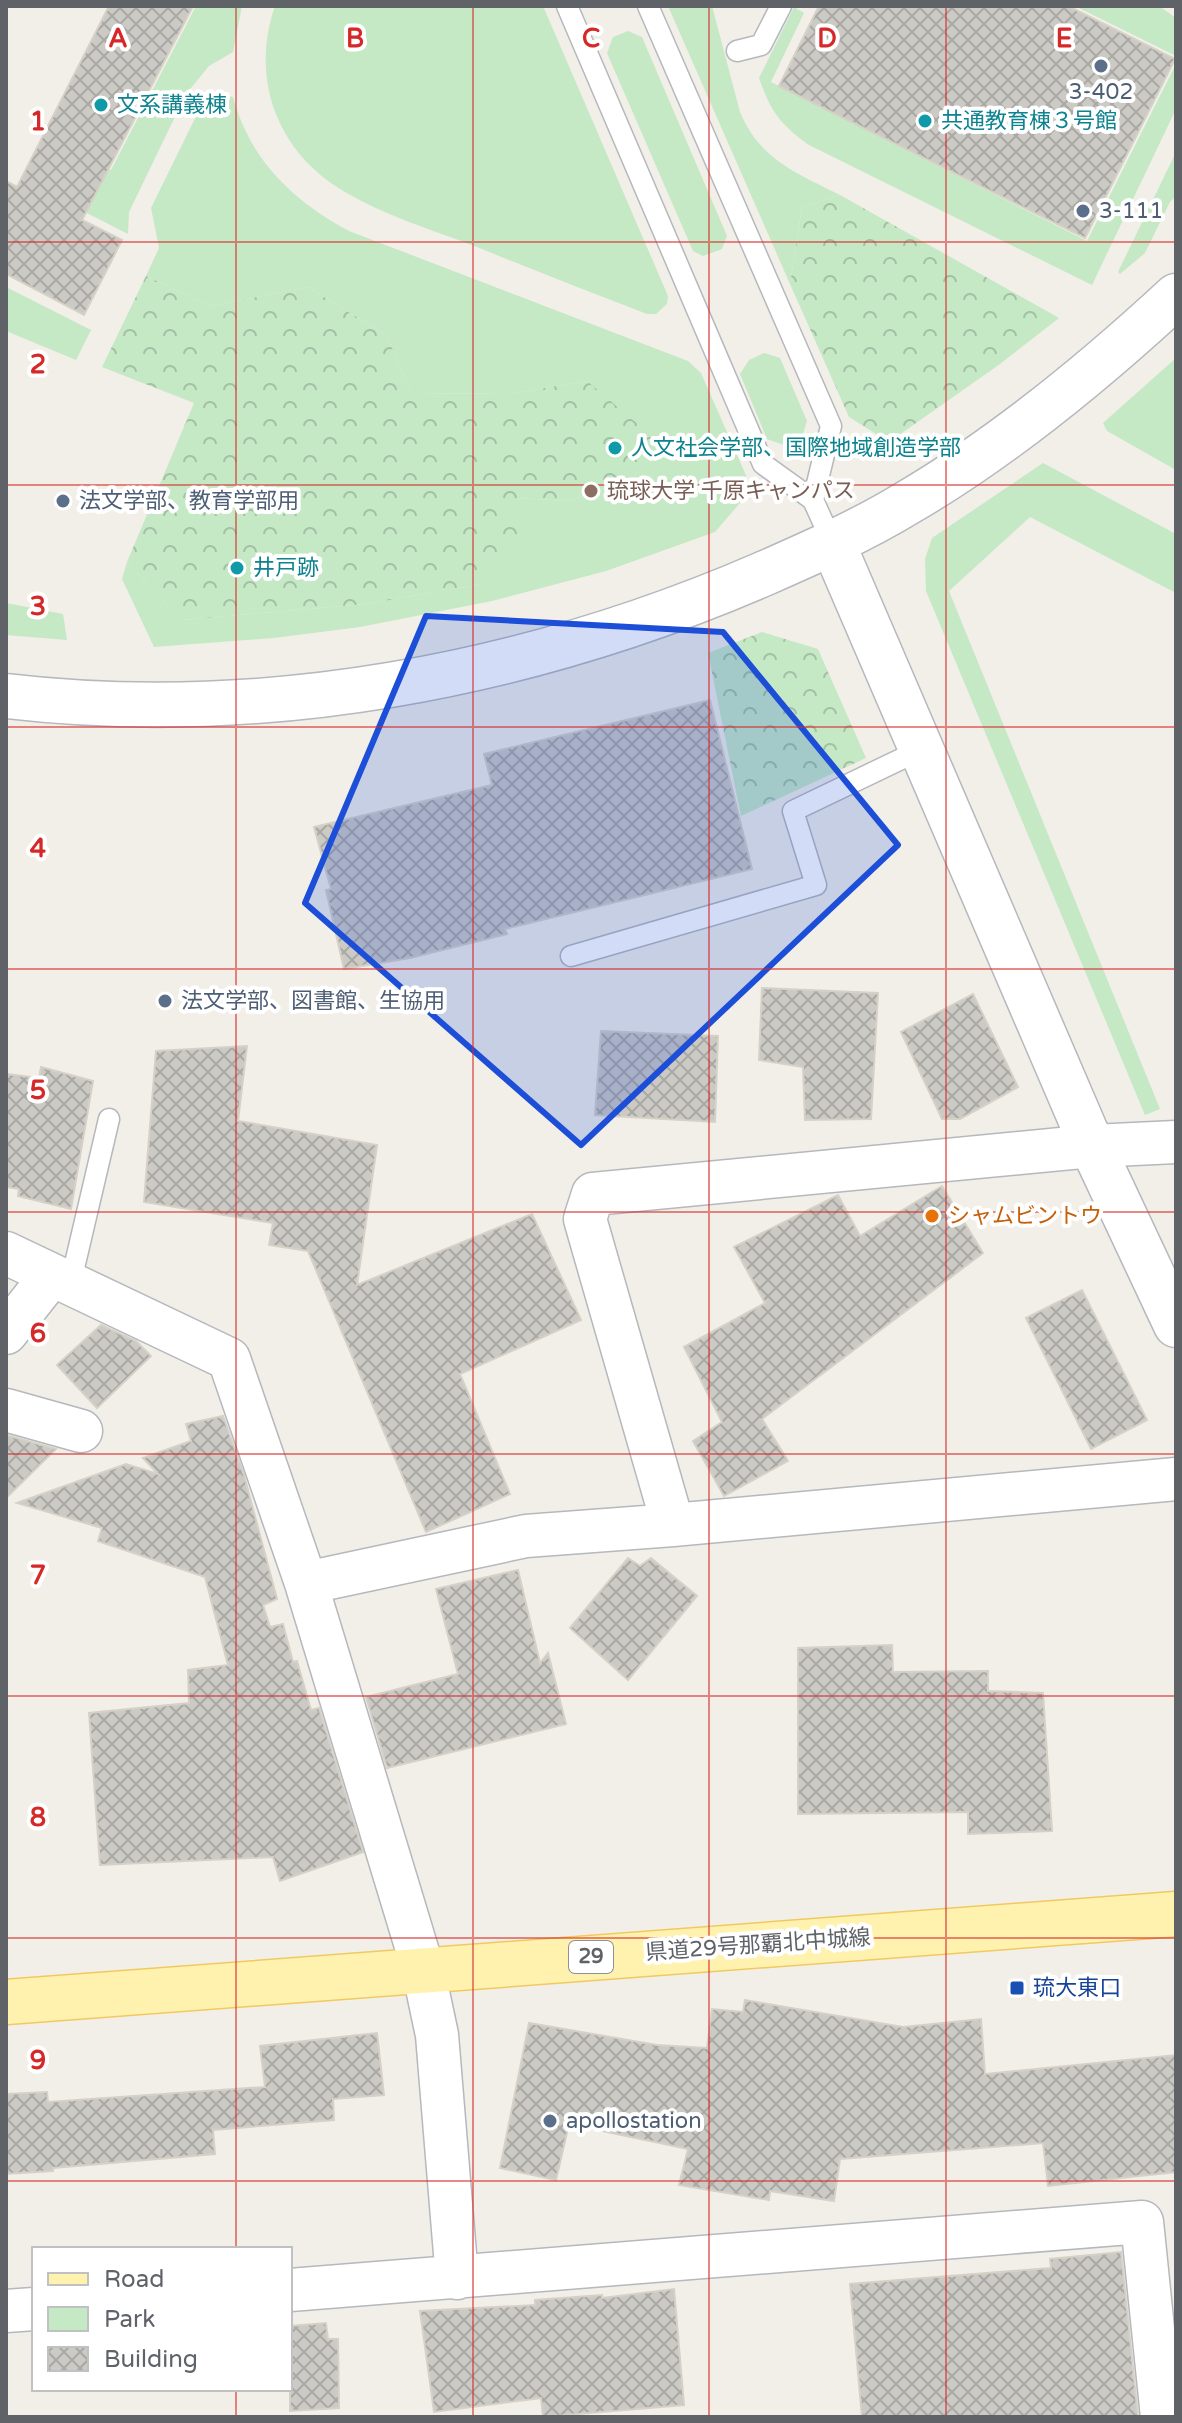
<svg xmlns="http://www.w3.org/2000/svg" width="1182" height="2423" font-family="'Varela Round','Noto Sans JP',sans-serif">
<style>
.green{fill:#c5e8c5}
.forest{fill:url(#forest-crowns)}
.building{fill:url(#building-cross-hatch);stroke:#d6d1c6;stroke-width:2}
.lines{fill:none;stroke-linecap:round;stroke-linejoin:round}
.service-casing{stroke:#b5b8bc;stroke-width:23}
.minor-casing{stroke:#b5b8bc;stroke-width:45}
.tertiary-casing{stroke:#b5b8bc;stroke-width:47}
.primary-casing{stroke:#f2c960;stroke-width:47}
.service{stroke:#fff;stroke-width:20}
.minor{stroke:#fff;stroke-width:42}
.tertiary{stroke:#fff;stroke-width:44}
.primary{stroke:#fff2af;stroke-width:44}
.marked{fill:#1d4ed8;fill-opacity:0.2;stroke:#1d4ed8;stroke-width:6;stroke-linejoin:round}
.grid{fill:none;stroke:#d62828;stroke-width:2;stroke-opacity:0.55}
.service-dot{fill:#5c6f8a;stroke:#fff;stroke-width:3}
.culture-dot{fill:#0f9aa8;stroke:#fff;stroke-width:3}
.education-dot{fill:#8d6e63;stroke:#fff;stroke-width:3}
.food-dot{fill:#e8710a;stroke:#fff;stroke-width:3}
.transit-dot{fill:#1a4fb4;stroke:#fff;stroke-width:3}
.labels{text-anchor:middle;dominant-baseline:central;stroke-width:8;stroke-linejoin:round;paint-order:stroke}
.shield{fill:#fff;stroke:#8f9295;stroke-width:2}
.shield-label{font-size:20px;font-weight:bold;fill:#5f6368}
.service-label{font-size:22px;fill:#4e5e75;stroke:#fff;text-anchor:start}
.culture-label{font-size:22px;fill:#0d838f;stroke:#fff;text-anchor:start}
.education-label{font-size:22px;fill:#785e54;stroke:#fff;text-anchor:start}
.food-label{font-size:22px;fill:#c56008;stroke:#fff;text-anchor:start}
.street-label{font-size:22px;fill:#5f6368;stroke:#fff}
.transit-label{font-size:22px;fill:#164399;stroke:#fff;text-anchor:start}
.grid-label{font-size:26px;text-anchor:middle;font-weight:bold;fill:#d62828;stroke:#fff;stroke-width:8;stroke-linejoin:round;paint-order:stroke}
</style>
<defs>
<pattern id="forest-crowns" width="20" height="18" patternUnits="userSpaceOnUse" patternTransform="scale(2)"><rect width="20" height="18" fill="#c5e8c5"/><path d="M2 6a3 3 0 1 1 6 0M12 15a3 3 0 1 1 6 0" fill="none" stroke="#a3c0a4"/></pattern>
<pattern id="building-cross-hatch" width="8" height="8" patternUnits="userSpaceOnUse" patternTransform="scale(2)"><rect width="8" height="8" fill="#cccac5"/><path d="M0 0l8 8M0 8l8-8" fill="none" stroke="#a9a8a4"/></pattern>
</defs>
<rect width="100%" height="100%" fill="#f1efe8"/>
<path class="green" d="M 196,6 L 242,6 L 233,52 L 209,66 L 186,94 L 129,212 L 128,234 L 77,208 L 99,165 L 111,170 Z
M 275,6 L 543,6 L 668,296 L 667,304 L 656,314 L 647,314 C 590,292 533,270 477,247 C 430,229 379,214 337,187 C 274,146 251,75 275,6 Z
M 668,6 L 712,6 L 740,112 C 760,160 797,173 840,195 L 802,207 L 790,284 Z
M 1075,6 L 1159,6 L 1176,18 L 1176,56 Z
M 794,7 L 804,13 L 771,82 L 1087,241 L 1176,64 L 1176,109 L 1092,285 L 809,145 C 780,124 771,112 759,78 Z
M 628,31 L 642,37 L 727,236 L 722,249 L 703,256 L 693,251 L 607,53 L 613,37 Z
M 213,91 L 233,97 C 250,160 293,201 349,231 L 688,361 L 701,373 L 752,489 L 715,532 L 606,571 L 492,601 L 360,627 L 274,638 L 154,647 L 122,579 L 127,562 L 182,620 L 366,604 L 482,584 L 518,498 L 567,501 L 632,479 L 659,444 L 587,381 L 515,393 L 411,394 L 387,336 L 308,287 L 211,306 L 146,276 L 159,248 L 151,208 L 203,102 Z
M 1176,152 L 1176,196 L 1170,202 L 1145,253 L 1120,274 L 1118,272 Z
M 6,287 L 91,330 L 76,360 L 6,331 Z
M 764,353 L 780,358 L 807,421 L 802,437 L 784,445 L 767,439 L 740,374 L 749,360 Z
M 1176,358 L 1176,470 L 1107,431 L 1103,423 Z
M 1043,463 L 1176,534 L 1176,593 L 1030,517 L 949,591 L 1160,1109 L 1145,1115 L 926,591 L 925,559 L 932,538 Z
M 6,603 L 63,614 L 67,640 L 6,635 Z"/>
<path class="forest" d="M 840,195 L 1059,318 L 1000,364 L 889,442 L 849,417 L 790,284 L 802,207 Z
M 146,276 L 211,306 L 308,287 L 387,336 L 411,394 L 515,393 L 587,381 L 660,443 L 632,479 L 567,501 L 518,498 L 520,552 L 482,584 L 366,604 L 182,620 L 127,562 L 194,403 L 102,367 Z
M 762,632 L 818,649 L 866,758 L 741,816 L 708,653 Z"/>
<path class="building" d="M 109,6 L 193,6 L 82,220 L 122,240 L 84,315 L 6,274 L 6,181 L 17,187 Z
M 819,6 L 1068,6 L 1175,59 L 1085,238 L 779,86 Z
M 710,700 L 752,869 L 505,929 L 507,934 L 410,958 L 344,969 L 326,890 L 331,889 L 314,827 L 492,785 L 484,754 Z
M 762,988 L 878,993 L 871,1119 L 805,1120 L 803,1067 L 759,1060 Z
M 973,994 L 1018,1087 L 960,1119 L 942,1119 L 901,1032 Z
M 601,1031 L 718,1036 L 715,1122 L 595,1115 Z
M 247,1046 L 238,1121 L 377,1145 L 357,1285 L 532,1214 L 581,1320 L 460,1374 L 510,1494 L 426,1532 L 308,1251 L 269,1245 L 273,1223 L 144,1202 L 156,1051 Z
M 41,1067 L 93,1081 L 71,1209 L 18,1196 L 19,1189 L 6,1187 L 6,1074 L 39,1078 Z
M 942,1186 L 983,1253 L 762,1419 L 788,1461 L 724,1496 L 693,1441 L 722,1422 L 684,1347 L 765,1303 L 734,1247 L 838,1195 L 860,1236 Z
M 1082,1290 L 1147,1420 L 1091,1449 L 1026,1318 Z
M 101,1325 L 136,1341 L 151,1356 L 97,1408 L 57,1365 Z
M 223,1416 L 244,1475 L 277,1599 L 263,1605 L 270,1627 L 283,1624 L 293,1662 L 297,1661 L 311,1710 L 319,1708 L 363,1852 L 280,1881 L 273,1857 L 100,1865 L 89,1713 L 189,1703 L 188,1670 L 228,1665 L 205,1577 L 98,1541 L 102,1528 L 17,1503 L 126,1464 L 158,1474 L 143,1458 L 191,1441 L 186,1424 Z
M 6,1435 L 56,1449 L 6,1498 Z
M 628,1558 L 640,1566 L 651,1558 L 697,1596 L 628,1680 L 570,1628 Z
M 518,1570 L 540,1663 L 548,1653 L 566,1724 L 387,1768 L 366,1697 L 458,1674 L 436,1589 Z
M 892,1645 L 893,1672 L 988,1671 L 988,1691 L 1043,1693 L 1052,1831 L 968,1834 L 968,1812 L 798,1814 L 798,1648 Z
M 745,2000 L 903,2027 L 981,2019 L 985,2074 L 1176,2055 L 1176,2172 L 1048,2186 L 1043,2143 L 840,2159 L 834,2201 L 770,2191 L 769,2200 L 679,2185 L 688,2149 L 569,2124 L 556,2180 L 500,2168 L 529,2023 L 657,2045 L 707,2048 L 712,2009 L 743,2012 Z
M 377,2033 L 384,2095 L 333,2099 L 334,2120 L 213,2130 L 215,2154 L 53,2168 L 53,2171 L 6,2174 L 6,2094 L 47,2092 L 48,2102 L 265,2087 L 260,2046 Z
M 1121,2252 L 1138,2417 L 862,2417 L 850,2284 L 1051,2268 L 1050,2259 Z
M 674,2289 L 684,2405 L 543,2417 L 541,2398 L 434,2412 L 420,2311 L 535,2305 L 535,2300 L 602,2295 L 602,2298 Z
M 326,2323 L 328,2339 L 338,2339 L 339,2408 L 290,2411 L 290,2326 Z"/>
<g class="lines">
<g class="service-casing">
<path id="service" d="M 567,6 L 763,464 L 813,500
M 648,6 L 831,426 L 813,500 L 833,544
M 737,51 L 761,45 L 781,6
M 571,956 L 816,885 L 793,811 L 922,749
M 70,1285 L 109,1119"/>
</g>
<g class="minor-casing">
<path id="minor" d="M 6,1253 L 229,1359 L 306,1583 L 423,1969 L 437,2035 L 457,2278
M 6,1333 L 51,1276
M 6,1410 L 81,1431
M 673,1525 L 585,1219 L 593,1194 L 1092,1146 L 1176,1142
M 306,1583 L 526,1536 L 673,1525 L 1176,1479
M 290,2290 L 1142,2222 L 1162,2417
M 6,2311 L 34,2309"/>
</g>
<g class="tertiary-casing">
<path id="tertiary" d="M 833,544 L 1092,1146 L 1176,1325
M 6,696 C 264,726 527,676 763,574 C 813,552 861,531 907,503 C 1003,447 1095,371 1176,296"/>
</g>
<g class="primary-casing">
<path id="primary" d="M 6,2002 L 1176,1914"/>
</g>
<use href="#service" class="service"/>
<use href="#minor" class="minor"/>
<use href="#tertiary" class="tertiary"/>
<use href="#primary" class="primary"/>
</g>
<path class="marked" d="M 426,616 L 723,632 L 898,845 L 581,1145 L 305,903 Z"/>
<path class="grid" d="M 236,6 L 236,2249M 473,6 L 473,2417M 709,6 L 709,2417M 946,6 L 946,2417M 6,242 L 1176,242M 6,485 L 1176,485M 6,727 L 1176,727M 6,969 L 1176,969M 6,1212 L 1176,1212M 6,1454 L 1176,1454M 6,1696 L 1176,1696M 6,1938 L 1176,1938M 6,2181 L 1176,2181M 236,2389 L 236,2417"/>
<g class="service-dot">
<circle cx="1101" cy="66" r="8"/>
<circle cx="1083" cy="211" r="8"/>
<circle cx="63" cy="501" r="8"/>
<circle cx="165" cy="1001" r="8"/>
<circle cx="550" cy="2121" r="8"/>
</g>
<g class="culture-dot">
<circle cx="101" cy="105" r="8"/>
<circle cx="925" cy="121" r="8"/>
<circle cx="615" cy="448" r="8"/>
<circle cx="237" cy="568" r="8"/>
</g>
<circle class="education-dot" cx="591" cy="491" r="8"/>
<circle class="food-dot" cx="932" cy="1216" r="8"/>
<rect class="transit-dot" x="1009" y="1980" width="16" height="16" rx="4"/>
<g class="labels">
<rect class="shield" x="569" y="1941" width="44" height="32" rx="6"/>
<g class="shield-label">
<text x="591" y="1957">29</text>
</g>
<g class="service-label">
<text x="1101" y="92" text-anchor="middle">3-402</text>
<text x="1099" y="211">3-111</text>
<text x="79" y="501">法文学部、教育学部用</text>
<text x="181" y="1001">法文学部、図書館、生協用</text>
<text x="566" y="2121">apollostation</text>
</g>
<g class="culture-label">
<text x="117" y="105">文系講義棟</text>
<text x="941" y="121">共通教育棟３号館</text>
<text x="631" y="448">人文社会学部、国際地域創造学部</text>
<text x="253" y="568">井戸跡</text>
</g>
<g class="education-label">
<text x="607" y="491">琉球大学 千原キャンパス</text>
</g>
<g class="food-label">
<text x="948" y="1216">シャムビントウ</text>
</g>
<g class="street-label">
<text transform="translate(758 1945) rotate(-4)">県道29号那覇北中城線</text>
</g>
<g class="transit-label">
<text x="1033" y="1988">琉大東口</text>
</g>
</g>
<g class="grid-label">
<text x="118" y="47">A</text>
<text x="355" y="47">B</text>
<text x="591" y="47">C</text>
<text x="827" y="47">D</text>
<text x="1064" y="47">E</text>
<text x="38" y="130">1</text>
<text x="38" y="373">2</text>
<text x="38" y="615">3</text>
<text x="38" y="857">4</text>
<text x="38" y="1099">5</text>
<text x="38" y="1342">6</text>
<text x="38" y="1584">7</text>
<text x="38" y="1826">8</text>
<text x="38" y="2069">9</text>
</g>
<rect width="1182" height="2423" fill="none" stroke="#5f6368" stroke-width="16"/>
<rect x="32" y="2247" width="260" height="144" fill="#ffffff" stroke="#bfc1c3" stroke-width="2"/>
<rect x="48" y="2273" width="40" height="12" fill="#fff2af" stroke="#bfc1c3" stroke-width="2"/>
<text x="104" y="2287" font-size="24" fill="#5f6368">Road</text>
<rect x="48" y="2307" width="40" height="24" fill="#c5e8c5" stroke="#bfc1c3" stroke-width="2"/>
<text x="104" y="2327" font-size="24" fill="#5f6368">Park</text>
<rect x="48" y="2347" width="40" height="24" fill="url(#building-cross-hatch)" stroke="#bfc1c3" stroke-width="2"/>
<text x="104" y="2367" font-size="24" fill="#5f6368">Building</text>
</svg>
